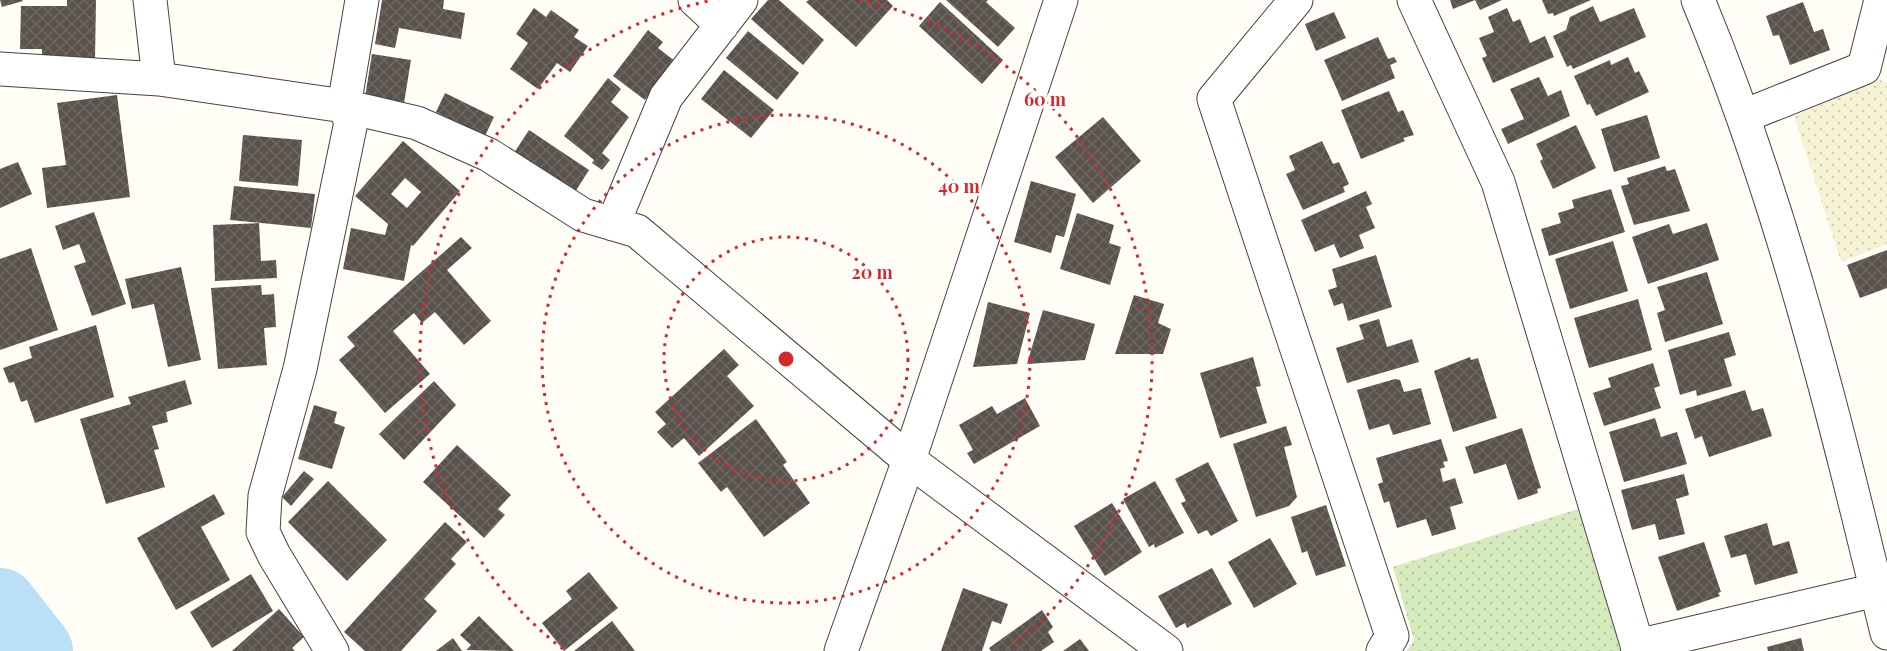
<svg xmlns="http://www.w3.org/2000/svg" width="1887" height="651" font-family="'Playfair Display',serif">
<style>
.farmland{fill:url(#farmland-dots)}
.park{fill:url(#park-dots)}
.lines{fill:none;stroke-linecap:round;stroke-linejoin:round}
.river{stroke:#b9e0f7;stroke-width:74}
.building{fill:url(#building-cross-hatch);fill-rule:evenodd}
.minor-casing{stroke:#444;stroke-width:35}
.tertiary-casing{stroke:#444;stroke-width:35}
.minor{stroke:#fff;stroke-width:33}
.tertiary{stroke:#fff;stroke-width:33}
.ring{fill:none;stroke:#d62828;stroke-width:3;stroke-dasharray:3 6}
.centre{fill:#d62828;stroke:#fff;stroke-width:3}
.ring-label{font-size:18px;text-anchor:middle;font-weight:bold;fill:#d62828;stroke:#fff;stroke-width:6;stroke-linejoin:round;paint-order:stroke}
</style>
<defs>
<pattern id="farmland-dots" width="8" height="8" patternUnits="userSpaceOnUse" patternTransform="scale(1.5)"><rect width="8" height="8" fill="#f6f3d4"/><path d="M2 2h.1M6 6h.1" fill="none" stroke="#d2cfb5" stroke-width="1.8" stroke-linecap="round"/></pattern>
<pattern id="park-dots" width="8" height="8" patternUnits="userSpaceOnUse" patternTransform="scale(1.5)"><rect width="8" height="8" fill="#d5ebbd"/><path d="M2 2h.1M6 6h.1" fill="none" stroke="#b6c8a1" stroke-width="1.8" stroke-linecap="round"/></pattern>
<pattern id="building-cross-hatch" width="8" height="8" patternUnits="userSpaceOnUse" patternTransform="scale(1.5)"><rect width="8" height="8" fill="#5a524d"/><path d="M0 0l8 8M0 8l8-8" fill="none" stroke="#6d6662"/></pattern>
</defs>
<rect width="100%" height="100%" fill="#fffdf5"/>
<path class="farmland" d="M 1880,80 L 1887,83 L 1887,244 L 1841,262 L 1794,116 Z"/>
<path class="park" d="M 1578,509 L 1621,651 L 1407,651 L 1414,640 L 1393,567 Z"/>
<g class="lines">
<path class="river" d="M 0,605 L 36,651"/>
</g>
<path class="building" d="M 0,0 L 22,0 L 23,1 L 2,7 Z
M 67,0 L 96,0 L 95,58 L 42,57 L 42,49 L 20,49 L 21,6 L 67,6 Z
M 382,0 L 444,0 L 443,9 L 465,13 L 461,39 L 399,28 L 395,48 L 375,44 Z
M 768,0 L 779,0 L 824,40 L 803,65 L 751,19 Z
M 809,0 L 887,0 L 893,6 L 856,47 L 806,2 Z
M 946,0 L 988,0 L 986,2 L 1015,28 L 998,47 Z
M 1450,0 L 1475,0 L 1453,9 Z
M 1475,0 L 1502,0 L 1480,10 Z
M 1542,0 L 1591,0 L 1554,16 L 1553,13 L 1548,14 Z
M 940,2 L 1003,60 L 982,84 L 919,26 Z
M 1803,2 L 1814,32 L 1823,29 L 1830,50 L 1790,65 L 1779,35 L 1773,36 L 1766,16 Z
M 1593,6 L 1600,22 L 1634,8 L 1646,37 L 1573,69 L 1571,65 L 1567,67 L 1553,36 L 1566,30 L 1570,17 Z
M 534,8 L 546,17 L 551,10 L 579,30 L 574,37 L 588,46 L 570,72 L 557,63 L 538,89 L 510,69 L 528,43 L 516,34 Z
M 1507,8 L 1513,22 L 1520,19 L 1530,43 L 1545,36 L 1554,57 L 1493,83 L 1482,58 L 1487,56 L 1479,38 L 1494,32 L 1488,17 Z
M 1334,12 L 1346,38 L 1316,51 L 1305,24 Z
M 648,30 L 663,42 L 658,48 L 675,61 L 645,100 L 613,76 Z
M 748,31 L 799,73 L 777,100 L 726,58 Z
M 1378,37 L 1388,59 L 1394,57 L 1397,62 L 1390,65 L 1395,78 L 1342,101 L 1324,60 Z
M 372,54 L 411,60 L 404,103 L 365,97 Z
M 1628,57 L 1635,73 L 1639,71 L 1649,92 L 1596,116 L 1590,104 L 1587,105 L 1574,76 L 1610,60 L 1611,65 Z
M 724,70 L 774,110 L 751,138 L 701,99 Z
M 1539,77 L 1548,96 L 1561,90 L 1570,116 L 1508,144 L 1501,129 L 1524,119 L 1510,89 Z
M 608,78 L 621,89 L 611,102 L 629,117 L 602,153 L 610,160 L 602,170 L 592,163 L 594,160 L 564,136 Z
M 1389,91 L 1398,112 L 1403,110 L 1414,135 L 1403,138 L 1405,141 L 1361,159 L 1341,110 Z
M 445,93 L 494,117 L 485,136 L 436,112 Z
M 117,95 L 130,197 L 47,208 L 42,168 L 66,165 L 57,103 Z
M 1647,115 L 1660,158 L 1614,172 L 1601,129 Z
M 1103,117 L 1141,161 L 1093,203 L 1055,157 Z
M 1576,125 L 1596,168 L 1553,189 L 1540,161 L 1543,159 L 1536,144 Z
M 529,130 L 589,170 L 575,192 L 514,153 Z
M 243,135 L 302,140 L 298,186 L 239,181 Z
M 403,141 L 460,191 L 413,246 L 411,245 L 404,281 L 343,269 L 351,228 L 385,235 L 388,224 L 355,196 ZM 405,178 L 421,192 L 407,208 L 391,194 Z
M 1322,141 L 1333,164 L 1339,162 L 1349,184 L 1343,187 L 1345,192 L 1303,210 L 1286,174 L 1295,170 L 1289,156 Z
M 18,162 L 32,194 L 0,208 L 0,169 Z
M 1665,166 L 1667,171 L 1675,169 L 1690,211 L 1634,225 L 1621,186 L 1629,184 L 1627,178 Z
M 1031,181 L 1076,194 L 1064,237 L 1056,235 L 1051,253 L 1014,242 Z
M 234,186 L 315,194 L 311,228 L 230,220 Z
M 1611,189 L 1625,232 L 1549,256 L 1541,229 L 1561,223 L 1558,213 L 1574,208 L 1572,200 Z
M 1366,191 L 1372,204 L 1366,207 L 1375,228 L 1359,235 L 1364,248 L 1340,258 L 1334,244 L 1315,252 L 1301,220 Z
M 94,212 L 126,304 L 92,316 L 74,266 L 86,262 L 79,244 L 63,250 L 55,226 Z
M 1077,213 L 1114,225 L 1109,243 L 1121,247 L 1110,285 L 1060,269 Z
M 259,223 L 261,261 L 276,260 L 277,278 L 215,281 L 213,225 Z
M 1707,223 L 1719,260 L 1648,284 L 1632,237 L 1669,224 L 1673,234 Z
M 461,237 L 472,248 L 447,270 L 491,321 L 464,345 L 435,312 L 422,323 L 414,313 L 393,331 L 430,374 L 385,413 L 339,360 L 355,346 L 347,337 Z
M 1613,241 L 1628,291 L 1570,309 L 1555,259 Z
M 31,248 L 58,330 L 0,350 L 0,259 Z
M 1887,250 L 1887,288 L 1860,298 L 1847,265 Z
M 1376,255 L 1392,307 L 1348,321 L 1343,303 L 1334,306 L 1328,290 L 1337,287 L 1332,269 Z
M 181,267 L 201,360 L 168,367 L 154,304 L 132,309 L 125,279 Z
M 1707,272 L 1723,324 L 1665,342 L 1657,313 L 1665,310 L 1657,287 Z
M 261,285 L 262,295 L 274,294 L 276,327 L 264,328 L 267,365 L 218,369 L 211,288 Z
M 1134,295 L 1164,304 L 1158,323 L 1171,329 L 1163,354 L 1115,354 Z
M 1638,299 L 1652,350 L 1589,368 L 1574,318 Z
M 988,302 L 1030,313 L 1017,364 L 973,367 Z
M 1043,310 L 1095,324 L 1085,360 L 1027,364 Z
M 1379,319 L 1387,347 L 1412,339 L 1419,362 L 1347,383 L 1336,348 L 1364,339 L 1359,325 Z
M 96,325 L 114,397 L 35,423 L 27,400 L 21,402 L 14,382 L 9,383 L 3,368 L 32,358 L 29,347 Z
M 1729,332 L 1736,355 L 1724,359 L 1732,386 L 1697,396 L 1696,390 L 1680,395 L 1668,350 Z
M 724,349 L 739,365 L 727,376 L 754,406 L 699,456 L 684,438 L 672,448 L 657,432 L 666,424 L 655,412 Z
M 1253,357 L 1261,386 L 1256,387 L 1267,423 L 1220,438 L 1200,373 Z
M 1470,357 L 1471,360 L 1478,358 L 1497,418 L 1453,432 L 1434,371 Z
M 1653,363 L 1660,386 L 1654,388 L 1661,408 L 1604,426 L 1593,393 L 1611,387 L 1608,378 Z
M 1395,379 L 1400,380 L 1404,392 L 1421,388 L 1431,424 L 1393,435 L 1389,424 L 1369,430 L 1357,390 Z
M 185,380 L 192,404 L 166,412 L 168,422 L 152,426 L 159,449 L 154,450 L 165,487 L 106,504 L 80,419 L 131,404 L 128,397 Z
M 434,381 L 456,405 L 404,460 L 379,434 Z
M 1745,390 L 1752,411 L 1763,408 L 1772,436 L 1709,457 L 1702,436 L 1695,439 L 1685,409 Z
M 1025,398 L 1040,426 L 974,464 L 967,453 L 973,450 L 959,425 L 992,406 L 997,414 Z
M 314,405 L 337,412 L 334,423 L 345,427 L 332,469 L 298,459 Z
M 1655,418 L 1661,437 L 1677,432 L 1687,464 L 1624,482 L 1609,432 Z
M 756,419 L 787,462 L 783,465 L 810,503 L 764,537 L 727,487 L 721,492 L 698,463 Z
M 1286,426 L 1292,445 L 1284,447 L 1297,497 L 1289,506 L 1256,517 L 1233,444 Z
M 1522,428 L 1541,488 L 1537,489 L 1538,493 L 1518,500 L 1506,464 L 1474,474 L 1465,447 Z
M 1441,439 L 1448,461 L 1443,462 L 1445,467 L 1440,469 L 1443,482 L 1455,478 L 1463,503 L 1450,507 L 1456,529 L 1432,536 L 1426,519 L 1397,528 L 1389,501 L 1384,503 L 1378,484 L 1383,482 L 1376,458 Z
M 457,445 L 511,495 L 498,509 L 505,515 L 484,538 L 423,482 Z
M 1208,462 L 1238,521 L 1211,536 L 1207,530 L 1198,534 L 1181,503 L 1186,501 L 1175,479 Z
M 304,471 L 314,479 L 291,506 L 282,497 Z
M 1684,474 L 1689,495 L 1676,499 L 1685,534 L 1659,540 L 1655,524 L 1632,530 L 1621,490 Z
M 328,481 L 387,540 L 347,581 L 288,522 Z
M 1155,481 L 1184,533 L 1155,548 L 1154,544 L 1149,547 L 1123,499 Z
M 214,494 L 225,514 L 201,527 L 230,580 L 176,610 L 137,538 Z
M 1112,503 L 1142,552 L 1105,576 L 1074,526 Z
M 1326,505 L 1346,566 L 1316,576 L 1307,551 L 1302,553 L 1291,517 Z
M 445,522 L 467,542 L 451,559 L 456,564 L 424,599 L 437,611 L 401,651 L 365,651 L 344,632 Z
M 1767,523 L 1773,546 L 1789,541 L 1798,573 L 1755,585 L 1746,554 L 1731,558 L 1724,536 Z
M 1270,538 L 1297,584 L 1254,608 L 1228,562 Z
M 1704,542 L 1721,592 L 1718,593 L 1720,596 L 1677,611 L 1658,557 Z
M 1212,568 L 1232,604 L 1187,628 L 1185,623 L 1176,628 L 1158,596 Z
M 589,572 L 618,608 L 564,651 L 542,623 L 572,599 L 566,591 Z
M 251,574 L 273,611 L 212,648 L 190,612 Z
M 963,588 L 1008,604 L 1001,624 L 992,621 L 982,651 L 941,651 Z
M 279,609 L 304,637 L 292,648 L 295,651 L 232,651 Z
M 1042,610 L 1053,627 L 1048,632 L 1054,642 L 1041,651 L 991,651 L 989,648 Z
M 479,616 L 514,651 L 466,650 L 471,645 L 460,635 Z
M 612,621 L 635,651 L 574,651 Z
M 453,638 L 462,651 L 436,651 Z
M 1801,638 L 1804,651 L 1768,651 L 1767,647 Z
M 1080,639 L 1089,651 L 1063,651 Z"/>
<g class="lines">
<g class="minor-casing">
<path id="minor" d="M 150,0 L 159,79
M 695,0 L 722,25
M 1296,0 L 1214,99 L 1392,636 L 1383,651
M 1414,0 L 1498,182 L 1639,651
M 1698,0 C 1783,204 1835,419 1887,633
M 0,69 L 159,79 L 344,106 L 417,123 L 489,155 L 583,215 L 637,231 L 909,460 L 1166,651
M 1744,116 L 1864,68 L 1881,0
M 613,224 L 666,97 L 741,0
M 1637,646 L 1876,590
M 332,651 L 274,555 L 263,532 L 265,496 L 300,369 L 351,122 L 344,106 L 362,0"/>
</g>
<g class="tertiary-casing">
<path id="tertiary" d="M 841,651 L 909,460 L 1061,0"/>
</g>
<use href="#minor" class="minor"/>
<use href="#tertiary" class="tertiary"/>
</g>
<g class="ring">
<circle cx="786" cy="359" r="122"/>
<circle cx="786" cy="359" r="244"/>
<path d="M563 649A366 366 0 0 1 713 0M859 0A366 366 0 0 1 1009 649"/>
</g>
<circle cx="786" cy="359" r="9" class="centre"/>
<g class="ring-label">
<text x="1045" y="106">60 m</text>
<text x="959" y="193">40 m</text>
<text x="872" y="279">20 m</text>
</g>
</svg>
